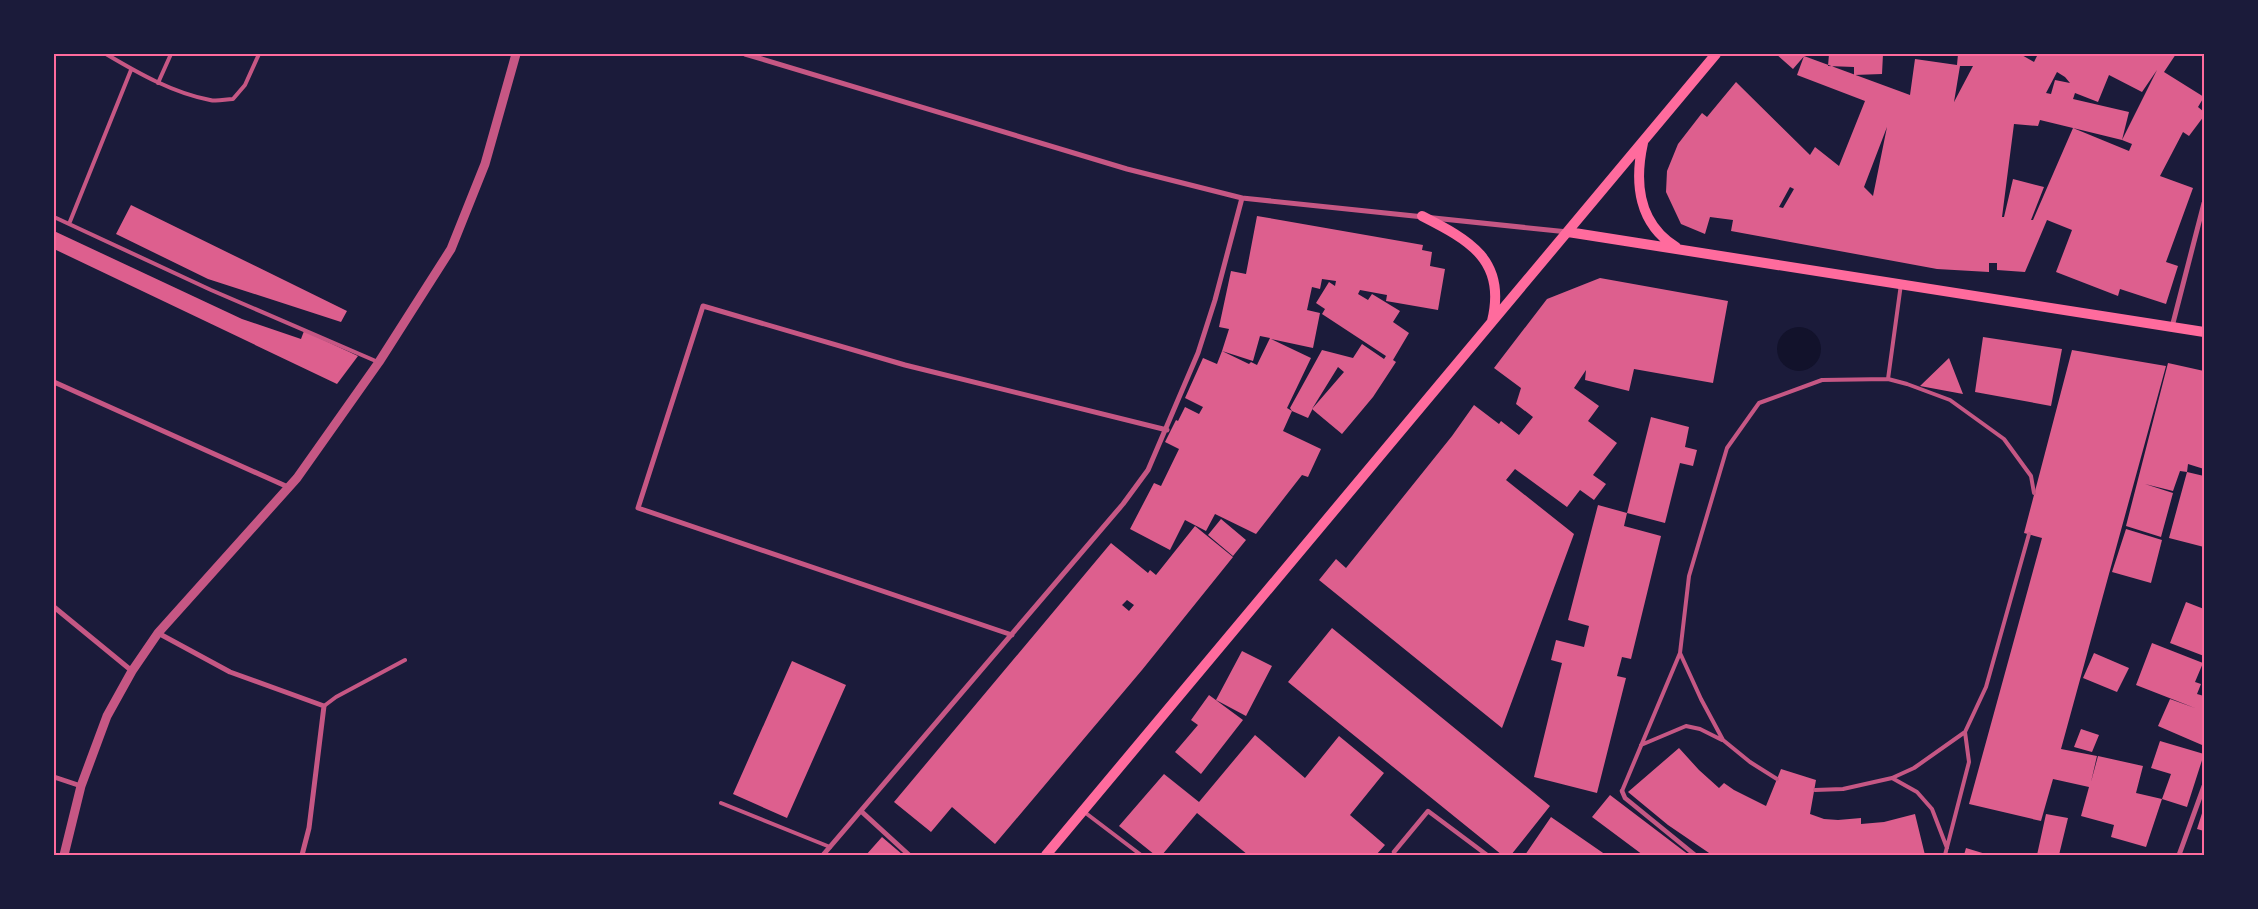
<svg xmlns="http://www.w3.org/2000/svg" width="2258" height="909" font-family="'Source Sans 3',sans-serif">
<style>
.water{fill:#12122b}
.building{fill:#dd5f8e;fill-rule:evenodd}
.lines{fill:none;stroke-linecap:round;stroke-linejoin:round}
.service{stroke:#c65784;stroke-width:4}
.pedestrian{stroke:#c65784;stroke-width:4.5}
.minor{stroke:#c65784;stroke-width:5}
.tertiary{stroke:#c65784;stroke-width:9}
.secondary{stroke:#ff6b9d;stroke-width:10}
.neatline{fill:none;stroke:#ff6b9d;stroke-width:2}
</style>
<rect width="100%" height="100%" fill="#1b1b3a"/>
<path class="water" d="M1777 349a22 22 0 1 1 44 0a22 22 0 1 1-44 0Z"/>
<path class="building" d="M 1776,54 L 1806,54 L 1793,69 Z
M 1829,54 L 1883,54 L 1882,74 L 1854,75 L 1854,67 L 1828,66 Z
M 1958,54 L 2020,54 L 2034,62 L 2038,54 L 2176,54 L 2164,72 L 2204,97 L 2198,107 L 2204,112 L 2204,116 L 2189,136 L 2183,132 L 2160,176 L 2193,188 L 2166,262 L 2178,266 L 2166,304 L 2120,289 L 2118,296 L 2056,272 L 2072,230 L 2047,220 L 2025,272 L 1997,270 L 1997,263 L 1989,263 L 1989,272 L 1937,269 L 1731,231 L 1733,220 L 1710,217 L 1705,234 L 1681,224 L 1666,192 L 1667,171 L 1678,144 L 1702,113 L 1707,117 L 1736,82 L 1810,155 L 1815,147 L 1839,166 L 1865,101 L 1797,75 L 1804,56 L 1910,95 L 1915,59 L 1957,65 ZM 1960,66 L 1973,66 L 1954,102 ZM 2157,70 L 2122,140 L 2132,144 L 2129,151 L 2073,128 L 2122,140 L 2129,112 L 2073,99 L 2075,93 L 2098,102 L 2109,75 L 2142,92 ZM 2057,72 L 2065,77 L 2070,83 L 2055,80 L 2051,94 L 2046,93 ZM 2040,120 L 2073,128 L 2033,220 L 2031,220 L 2044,187 L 2013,179 L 2004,217 L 2002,217 L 2014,124 L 2038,126 ZM 1887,127 L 1873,196 L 1864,187 ZM 1790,187 L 1794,189 L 1783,208 L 1779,207 Z
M 131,205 L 347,311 L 341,322 L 208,279 L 116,234 Z
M 1257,216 L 1423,245 L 1422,250 L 1432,252 L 1430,266 L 1445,269 L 1438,310 L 1386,301 L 1387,295 L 1360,290 L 1358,294 L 1368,300 L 1372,294 L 1400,311 L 1393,322 L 1409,333 L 1393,360 L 1396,362 L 1373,397 L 1342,434 L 1312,409 L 1344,372 L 1338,367 L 1312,409 L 1312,410 L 1308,418 L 1292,411 L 1290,408 L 1322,350 L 1353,358 L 1362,344 L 1384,359 L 1386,356 L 1322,314 L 1325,309 L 1316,303 L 1329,282 L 1335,286 L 1336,281 L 1322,279 L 1320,289 L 1312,287 L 1307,310 L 1320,313 L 1313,348 L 1271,339 L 1311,358 L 1287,408 L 1292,411 L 1283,431 L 1321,449 L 1308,477 L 1302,475 L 1256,534 L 1215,514 L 1206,531 L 1185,520 L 1170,550 L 1130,529 L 1154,483 L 1161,486 L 1179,449 L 1165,442 L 1176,420 L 1178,421 L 1185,407 L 1199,414 L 1203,407 L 1185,398 L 1203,358 L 1217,364 L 1222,351 L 1249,364 L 1251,362 L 1257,365 L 1270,338 L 1260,336 L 1253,361 L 1222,351 L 1229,329 L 1219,327 L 1231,271 L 1246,274 Z
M 54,231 L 242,319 L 301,339 L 304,331 L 358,356 L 337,384 L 54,249 Z
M 1600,278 L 1728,301 L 1713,383 L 1634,369 L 1629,391 L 1585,380 L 1586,370 L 1574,388 L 1599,406 L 1588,421 L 1617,443 L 1593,475 L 1606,484 L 1594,500 L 1580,490 L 1567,507 L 1515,469 L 1506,480 L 1574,534 L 1502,728 L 1319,580 L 1336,559 L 1346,568 L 1452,436 L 1474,405 L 1499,424 L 1501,421 L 1519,435 L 1533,417 L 1516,404 L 1521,388 L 1494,368 L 1547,299 Z
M 1983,337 L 2062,349 L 2051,406 L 1975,392 Z
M 2072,350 L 2166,366 L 2061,749 L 2097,756 L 2091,782 L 2098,756 L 2143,766 L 2136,793 L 2162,799 L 2171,774 L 2151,768 L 2160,741 L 2204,754 L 2187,807 L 2162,799 L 2146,847 L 2111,837 L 2114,825 L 2081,816 L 2089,787 L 2053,779 L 2041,821 L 1969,804 L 2042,538 L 2024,533 Z
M 1949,358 L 1963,394 L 1920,386 Z
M 2168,363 L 2204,371 L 2204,469 L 2188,464 L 2187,472 L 2180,471 L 2173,491 L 2145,484 L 2173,493 L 2161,537 L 2126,526 Z
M 1651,417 L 1689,427 L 1685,447 L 1697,450 L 1693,466 L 1680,463 L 1665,523 L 1627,513 Z
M 2187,472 L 2204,476 L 2204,547 L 2169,538 Z
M 1598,505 L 1627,513 L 1624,526 L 1661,536 L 1631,659 L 1622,657 L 1617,676 L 1626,678 L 1597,793 L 1534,777 L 1562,663 L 1551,660 L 1556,640 L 1584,647 L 1589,626 L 1568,620 Z
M 1221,519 L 1246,540 L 1233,556 L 1208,535 Z
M 1195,526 L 1233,557 L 1142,670 L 995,844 L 952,807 L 931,832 L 894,802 L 1111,543 L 1148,573 L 1150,570 L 1156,575 ZM 1127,600 L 1134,605 L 1129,611 L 1122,605 Z
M 2126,529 L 2162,540 L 2151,583 L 2112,572 Z
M 2186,602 L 2204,609 L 2204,656 L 2170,643 Z
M 1332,628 L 1550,806 L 1511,855 L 1502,855 L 1288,682 Z
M 2152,643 L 2203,663 L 2195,682 L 2201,684 L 2197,694 L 2204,696 L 2204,741 L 2202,745 L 2158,726 L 2170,699 L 2195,708 L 2136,685 Z
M 1242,651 L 1272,666 L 1246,716 L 1216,700 Z
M 2094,653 L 2129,668 L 2117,692 L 2083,678 Z
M 792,661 L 846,685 L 787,818 L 733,794 Z
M 1209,695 L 1243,720 L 1201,774 L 1175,752 L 1198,725 L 1191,720 Z
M 2081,729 L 2099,735 L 2092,752 L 2074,747 Z
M 1255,735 L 1305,778 L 1339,736 L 1384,773 L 1350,815 L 1385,845 L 1376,855 L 1248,855 L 1197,813 L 1162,855 L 1155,855 L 1119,826 L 1164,774 L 1199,802 Z
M 1679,748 L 1699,770 L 1719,788 L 1724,783 L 1734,790 L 1766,806 L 1781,769 L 1816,780 L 1810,814 L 1824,819 L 1838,820 L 1861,818 L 1861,824 L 1884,822 L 1915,814 L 1925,855 L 1712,855 L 1668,825 L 1628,792 Z
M 1610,795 L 1689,855 L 1643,855 L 1592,817 Z
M 2204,807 L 2204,831 L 2197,829 Z
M 2046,814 L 2068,818 L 2059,855 L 2037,855 Z
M 1551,817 L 1606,855 L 1525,855 Z
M 882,837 L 903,855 L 866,855 Z
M 1966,848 L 1989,855 L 1964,855 Z"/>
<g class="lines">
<path class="service" d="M 106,54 C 138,73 173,93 210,100 C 217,102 226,99 233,99 L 245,85 L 259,54
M 158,83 L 171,54
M 54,217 L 211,290 L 378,362
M 69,224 L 131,70
M 1888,379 L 1901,284
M 324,706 L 336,697 L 405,660
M 1641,745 L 1686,726 L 1700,729 L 1722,740
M 1892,778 L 1917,792 L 1932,809 L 1947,848
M 1777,779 L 1750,762 L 1723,740 L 1701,699 L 1680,653 L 1689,576 L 1727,448 L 1759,403 L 1822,380 L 1888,379 L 1907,384 L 1950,400 L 2004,439 L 2031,476 L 2034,493
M 1815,790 L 1843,789 L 1892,778 L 1914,768 L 1965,732 L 1986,687 L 2029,534
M 1622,791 L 1680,653
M 721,803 L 830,847
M 1083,811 L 1141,855
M 1945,855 L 1969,762 L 1965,732"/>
<path class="pedestrian" d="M 1622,791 L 1625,798 L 1695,855
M 1394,852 L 1428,811 L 1487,855"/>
<path class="minor" d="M 745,54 L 1127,169 L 1242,198 L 1568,232
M 2172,327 L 2204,203
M 54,382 L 288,487
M 54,607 L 132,671
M 158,633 L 230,672 L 324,706 L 309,828 L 302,855
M 1012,635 L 638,508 L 703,306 L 905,365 L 1167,430
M 54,777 L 81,786
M 862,812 L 909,855
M 823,855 L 1123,504 L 1148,470 L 1198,353 L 1215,300 L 1242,198
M 2179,855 L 2204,786"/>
<path class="tertiary" d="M 64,855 L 81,786 L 107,716 L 132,671 L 158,633 L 297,478 L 379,362 L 451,249 L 485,164 L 516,54"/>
<path class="secondary" d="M 1643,143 C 1634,184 1639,224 1676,247
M 1422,216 C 1469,240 1507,260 1492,321
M 1568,232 L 2204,332
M 1046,855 L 1716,54"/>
</g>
<rect width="2258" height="909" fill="none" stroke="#1b1b3a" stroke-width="110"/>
<rect x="55" y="55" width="2148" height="799" class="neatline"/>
</svg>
